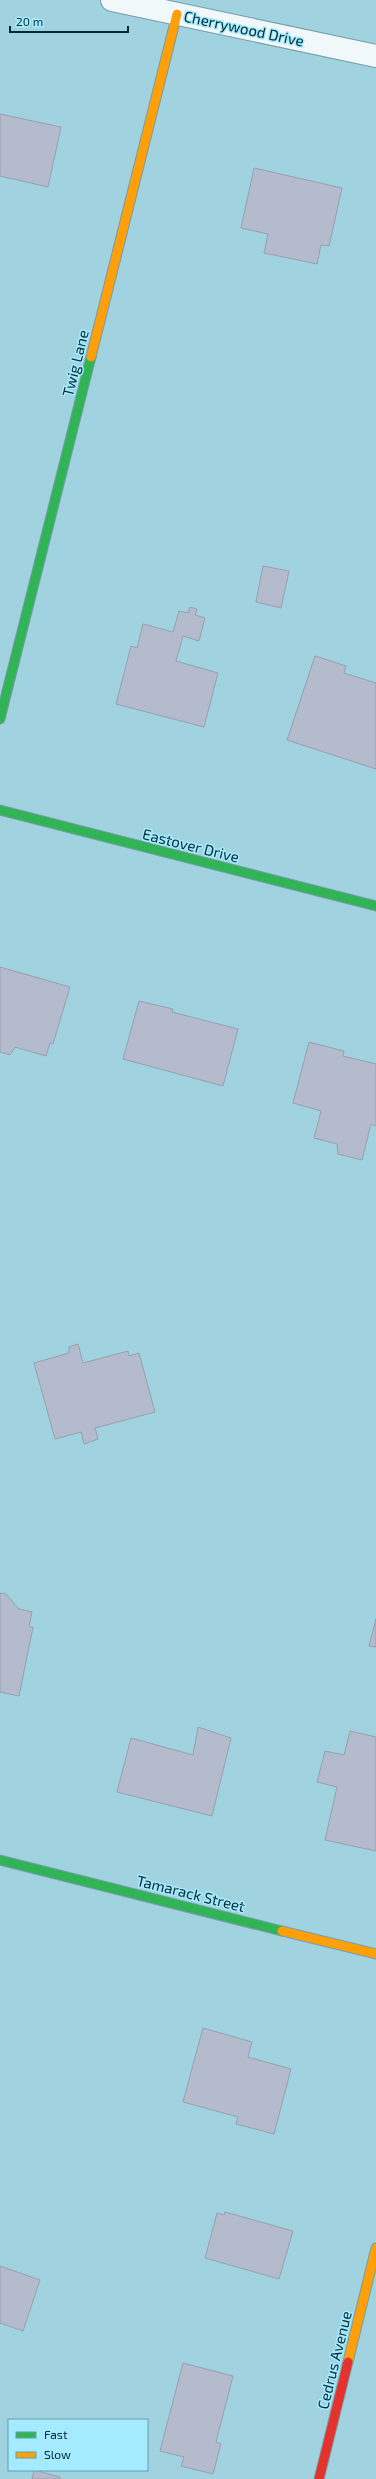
<svg xmlns="http://www.w3.org/2000/svg" width="376" height="2479" font-family="'Exo 2',sans-serif">
<style>
.building{fill:#b4bbcc;stroke:#95a1af}
.lines{fill:none;stroke-linecap:round;stroke-linejoin:round}
.street-casing{stroke:#769ea9;stroke-width:24}
.fast-casing{stroke:#769ea9;stroke-width:11}
.slow-casing{stroke:#769ea9;stroke-width:11}
.jam-casing{stroke:#769ea9;stroke-width:11}
.street{stroke:#f1f8fa;stroke-width:22}
.fast{stroke:#30b455;stroke-width:9}
.slow{stroke:#ff9f0a;stroke-width:9}
.jam{stroke:#e5322d;stroke-width:9}
.labels{text-anchor:middle;dominant-baseline:central;stroke-width:3;stroke-linejoin:round;paint-order:stroke}
.street-label{font-size:15px;fill:#002a33;stroke:#a5ebff}
</style>
<rect width="100%" height="100%" fill="#a1d2df"/>
<path class="building" d="M 0,114 L 61,127 L 48,187 L 0,176 Z
M 254,168 L 342,188 L 329,246 L 321,245 L 317,264 L 264,253 L 268,234 L 241,228 Z
M 263,566 L 289,571 L 281,608 L 256,602 Z
M 190,607 L 197,609 L 195,615 L 205,618 L 199,641 L 183,636 L 176,661 L 218,673 L 204,727 L 116,704 L 131,646 L 137,648 L 143,624 L 173,632 L 179,611 L 188,613 Z
M 315,656 L 346,666 L 344,673 L 376,683 L 376,769 L 287,740 Z
M 0,967 L 70,987 L 53,1044 L 50,1043 L 46,1056 L 15,1047 L 10,1055 L 0,1052 Z
M 139,1001 L 173,1009 L 172,1012 L 238,1029 L 223,1086 L 123,1059 Z
M 309,1042 L 344,1051 L 343,1056 L 376,1064 L 376,1126 L 371,1124 L 362,1160 L 338,1154 L 337,1144 L 314,1138 L 321,1111 L 293,1103 Z
M 78,1344 L 83,1363 L 128,1351 L 129,1356 L 139,1353 L 155,1412 L 95,1428 L 98,1439 L 84,1444 L 81,1432 L 55,1439 L 34,1363 L 69,1353 L 69,1347 Z
M 0,1593 L 6,1594 L 19,1609 L 32,1612 L 29,1627 L 33,1627 L 19,1696 L 0,1692 Z
M 376,1619 L 376,1647 L 369,1646 Z
M 198,1727 L 231,1738 L 212,1816 L 117,1792 L 131,1738 L 193,1755 Z
M 350,1731 L 376,1737 L 376,1851 L 325,1840 L 337,1787 L 317,1782 L 325,1751 L 344,1755 Z
M 203,2028 L 252,2042 L 248,2057 L 291,2069 L 274,2134 L 236,2124 L 238,2117 L 183,2102 Z
M 225,2212 L 293,2231 L 279,2279 L 205,2258 L 217,2213 L 224,2215 Z
M 0,2266 L 40,2280 L 23,2331 L 0,2323 Z
M 183,2363 L 233,2376 L 216,2442 L 221,2444 L 213,2474 L 181,2466 L 184,2457 L 160,2451 Z
M 34,2470 L 60,2477 L 60,2479 L 32,2479 Z"/>
<g class="lines">
<g class="street-casing">
<path id="street" d="M 112,0 L 376,56"/>
</g>
<g class="fast-casing">
<path id="fast" d="M 0,719 L 91,357
M 0,810 L 376,906
M 0,1860 L 282,1931"/>
</g>
<g class="slow-casing">
<path id="slow" d="M 91,357 L 177,14
M 282,1931 L 376,1954
M 348,2362 L 376,2248"/>
</g>
<g class="jam-casing">
<path id="jam" d="M 319,2479 L 348,2362"/>
</g>
<use href="#street" class="street"/>
<use href="#fast" class="fast"/>
<use href="#slow" class="slow"/>
<use href="#jam" class="jam"/>
</g>
<g class="labels">
<g class="street-label">
<text transform="translate(244 28) rotate(12)">Cherrywood Drive</text>
<text transform="translate(75 363) rotate(-76)">Twig Lane</text>
<text transform="translate(191 845) rotate(14)">Eastover Drive</text>
<text transform="translate(191 1893) rotate(14)">Tamarack Street</text>
<text transform="translate(334 2360) rotate(-76)">Cedrus Avenue</text>
</g>
</g>
<rect x="8" y="2419" width="140" height="52" fill="#a5ebff" stroke="#639ead"/>
<rect x="16" y="2432" width="20" height="6" fill="#30b455" stroke="#639ead"/>
<text x="44" y="2439" font-size="12" fill="#002a33">Fast</text>
<rect x="16" y="2452" width="20" height="6" fill="#ff9f0a" stroke="#639ead"/>
<text x="44" y="2459" font-size="12" fill="#002a33">Slow</text>
<path d="M10 26v6h118v-6" fill="none" stroke="#002a33" stroke-width="2"/>
<text x="16" y="26" font-size="12" fill="#002a33" stroke="#a5ebff" stroke-width="3" paint-order="stroke">20 m</text>
</svg>
